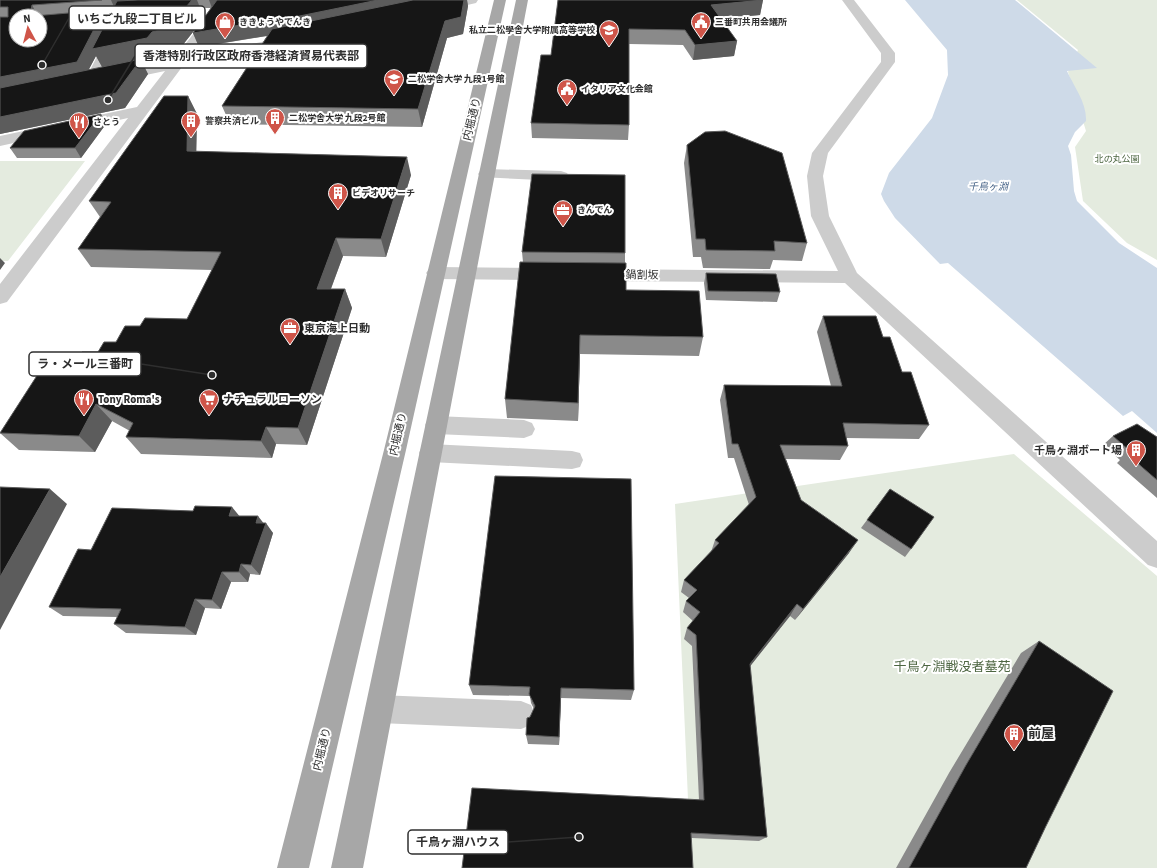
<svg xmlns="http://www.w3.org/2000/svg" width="1157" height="868" font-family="'Source Sans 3','Noto Sans JP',sans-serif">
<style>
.green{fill:#e4ebdf}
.water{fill:#cedae8}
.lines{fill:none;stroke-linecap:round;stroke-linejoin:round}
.minor{fill:#ccc;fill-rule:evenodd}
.major{fill:#a7a7a7;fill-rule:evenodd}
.wall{fill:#8a8a8a;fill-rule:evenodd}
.shaded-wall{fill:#5c5c5c}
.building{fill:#161616;stroke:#5c5c5c}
.labels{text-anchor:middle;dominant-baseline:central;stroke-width:4;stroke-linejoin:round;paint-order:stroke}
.far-poi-label{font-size:9px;font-weight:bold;fill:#2f2f2f;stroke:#fff;text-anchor:start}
.far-park-label{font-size:9px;fill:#4d6642;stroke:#fff}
.far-water-label{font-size:10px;font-style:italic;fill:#476488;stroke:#fff}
.street-label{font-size:11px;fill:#2f2f2f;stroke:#fff}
.poi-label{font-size:11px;font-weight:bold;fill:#2f2f2f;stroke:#fff;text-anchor:start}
.near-park-label{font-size:13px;fill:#4d6642;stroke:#fff}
.near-poi-label{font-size:13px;font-weight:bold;fill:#2f2f2f;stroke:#fff;text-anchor:start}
.leader{fill:none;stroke:#2f2f2f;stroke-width:1.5}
.callout-dot{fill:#2f2f2f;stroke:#fff;stroke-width:1.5}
.callout{fill:#fff;stroke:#2f2f2f;stroke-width:1.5}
.callout-label{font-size:12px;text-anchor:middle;font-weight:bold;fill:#2f2f2f}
</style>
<rect width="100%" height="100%" fill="#fff"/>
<path class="green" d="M 1017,0 L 1157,0 L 1157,260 L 1127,243 L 1083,201 L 1075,147 L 1086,131 L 1068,72 L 1078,50 Z
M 0,161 L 85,161 L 8,261 L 0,261 Z
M 1014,454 L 1157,576 L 1157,868 L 691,868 L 675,504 Z"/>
<path class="water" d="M 905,0 L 1015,0 L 1097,68 L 1067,71 C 1074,87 1087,103 1086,121 L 1075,132 L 1068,146 L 1071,155 L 1074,191 L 1077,201 L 1119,243 L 1157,268 L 1157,433 L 1132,411 L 1123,416 L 948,263 L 940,264 L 895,218 L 884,201 L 881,194 L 889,173 L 932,118 L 948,75 L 947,50 Z"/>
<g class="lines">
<path class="minor" d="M 134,0 L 147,0 L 128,21 L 96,85 L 86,85 L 84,82 L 116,19 Z
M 220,0 L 232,0 L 189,57 L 290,36 L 297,40 L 290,44 L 182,67 L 7,302 L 0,304 L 0,284 L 128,118 L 0,146 L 0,136 L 137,107 L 165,71 L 117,81 L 112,80 L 110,77 L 112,74 L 172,61 Z
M 456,0 L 478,0 L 476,3 L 437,12 L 431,8 L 433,5 Z
M 842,0 L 854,0 L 895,53 L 895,62 L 828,153 L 823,176 L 829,216 L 857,273 L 1157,541 L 1157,568 L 1148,565 L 845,283 L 595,281 L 588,279 L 586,275 L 588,271 L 595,269 L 838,271 L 811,216 L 807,176 L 812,153 L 881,62 L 881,53 Z
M 486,169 L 561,171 L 567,173 L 569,176 L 567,179 L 561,181 L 480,177 L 478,174 L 480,171 Z
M 435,267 L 549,268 L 555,270 L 558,274 L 555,278 L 549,280 L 435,279 L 429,277 L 426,273 L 429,269 Z
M 436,416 L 524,420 L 532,423 L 535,429 L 532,435 L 524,438 L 436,434 L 428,431 L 425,425 L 428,419 Z
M 430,444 L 572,451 L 580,453 L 583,460 L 580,467 L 572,469 L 430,462 L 422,460 L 419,453 L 422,446 Z
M 379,695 L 521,701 L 531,705 L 535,715 L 531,725 L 521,729 L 379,723 L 369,719 L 365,709 L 369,699 Z"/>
<path class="major" d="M 494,0 L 506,0 L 406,450 L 309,868 L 277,868 L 384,450 Z
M 516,0 L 528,0 L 363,868 L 331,868 Z"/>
</g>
<path class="wall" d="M 0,0 L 467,0 L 468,6 L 463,34 L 447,38 L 422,127 L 230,124 L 222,106 L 267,36 L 199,47 L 193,33 L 211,8 L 200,8 L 204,18 L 178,51 L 163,54 L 158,61 L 143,64 L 148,74 L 125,108 L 0,134 ZM 106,14 L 111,14 L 108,19 ZM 96,56 L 102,67 L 88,70 Z
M 558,0 L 763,0 L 760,15 L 720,18 L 737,41 L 734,56 L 693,60 L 683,45 L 629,44 L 629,125 L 628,140 L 532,138 L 531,123 L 551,55 Z
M 188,96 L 197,114 L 196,152 L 411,175 L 386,257 L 343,256 L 331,289 L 345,289 L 352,308 L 307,445 L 276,444 L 272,458 L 141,454 L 126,437 L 130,431 L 112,421 L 95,452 L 19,450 L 0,433 L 52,375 L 98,352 L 116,342 L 140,326 L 187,319 L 212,270 L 91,267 L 78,249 L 100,217 L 89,201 Z
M 101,114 L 106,124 L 81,158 L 17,158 L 10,148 Z
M 687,145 L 807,243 L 802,261 L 773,260 L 770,269 L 703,268 L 701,257 L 693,257 L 684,163 Z
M 522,252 L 625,253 L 625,263 L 626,290 L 703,337 L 699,356 L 580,354 L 578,421 L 507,418 L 505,399 L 523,262 Z
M 706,273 L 780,292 L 777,302 L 706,300 L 704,283 Z
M 823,316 L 883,337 L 902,372 L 929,425 L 919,439 L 846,438 L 848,446 L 840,460 L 786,459 L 801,500 L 849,553 L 795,620 L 790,616 L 750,666 L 767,837 L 759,841 L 692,838 L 462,868 L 699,800 L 692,646 L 684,639 L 687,628 L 693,621 L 683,612 L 686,601 L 689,598 L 681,592 L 684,580 L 711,552 L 715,540 L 749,505 L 734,458 L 728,458 L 720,400 L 724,385 L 831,386 L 817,332 Z
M 1113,436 L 1157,437 L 1157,498 L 1117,463 L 1120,460 L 1103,445 Z
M 239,516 L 263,523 L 273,533 L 260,575 L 250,574 L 248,582 L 231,582 L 221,609 L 205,608 L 196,635 L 126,633 L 114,624 L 117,617 L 63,616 L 49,607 L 91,550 Z
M 867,520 L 911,549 L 905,557 L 861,528 Z
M 1039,641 L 1045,828 L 1026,868 L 896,868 L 949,773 L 1021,653 Z
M 469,685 L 634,690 L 631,700 L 561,698 L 559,745 L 528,744 L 526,735 L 530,717 L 534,709 L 531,703 L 530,696 L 473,695 Z"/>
<path class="shaded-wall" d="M 111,0 L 132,0 L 117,14 Z
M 192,0 L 197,0 L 204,18 L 178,51 L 163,54 L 158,61 L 143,64 L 148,74 L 125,108 L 0,134 L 0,117 L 105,72 L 96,56 L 85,77 L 0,94 L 0,77 L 104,10 L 111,25 L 152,32 Z
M 209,0 L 219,0 L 212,8 Z
M 378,0 L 448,0 L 284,33 L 199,47 L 193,33 Z
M 464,0 L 467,0 L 468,6 L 463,34 L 447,38 L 422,127 L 418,109 L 445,21 Z
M 763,0 L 760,15 L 709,20 L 711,5 Z
M 32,5 L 38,16 L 31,16 L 30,15 Z
M 737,41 L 734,56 L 693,60 L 695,45 Z
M 188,96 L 197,114 L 196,170 L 187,151 Z
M 101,114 L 106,124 L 81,158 L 75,148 Z
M 407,157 L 411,175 L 386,257 L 381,239 Z
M 336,238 L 343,256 L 324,307 L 317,289 Z
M 0,258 L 5,263 L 0,270 Z
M 345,289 L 352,308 L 307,445 L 298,428 Z
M 580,335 L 580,354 L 578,421 L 578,403 Z
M 96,404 L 112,421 L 95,452 L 79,436 Z
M 266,427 L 276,444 L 272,458 L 261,441 Z
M 50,489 L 67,504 L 0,630 L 0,577 Z
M 232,507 L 241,518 L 229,516 Z
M 258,516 L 265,525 L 266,523 L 273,533 L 260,575 L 251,565 L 256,523 Z
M 858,540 L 849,553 L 795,620 L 803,609 Z
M 241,564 L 250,574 L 248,582 L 239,572 Z
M 222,572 L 231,582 L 221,609 L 212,600 Z
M 195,599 L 205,608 L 196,635 L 185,627 Z
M 797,604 L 790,616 L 744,674 L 750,664 Z
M 561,688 L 561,698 L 559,745 L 559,737 Z"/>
<path class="building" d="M 0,0 L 102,0 L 32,5 L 30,15 L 32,16 L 16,16 L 16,40 L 40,40 L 40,16 L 33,16 L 104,10 L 77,62 L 0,77 L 0,17 L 8,17 L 8,7 L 0,7 Z
M 138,0 L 192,0 L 168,28 L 152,32 L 147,38 L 92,49 L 117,1 Z
M 217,0 L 378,0 L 280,20 L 282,18 L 193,33 Z
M 413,0 L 464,0 L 461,17 L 445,21 L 418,109 L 222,106 L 272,29 Z
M 558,0 L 763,0 L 711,5 L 737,41 L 695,45 L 685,30 L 629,29 L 629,125 L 531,123 L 541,55 L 551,55 Z
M 141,59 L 116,93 L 0,117 L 0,88 Z
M 164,96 L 188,96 L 187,151 L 407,157 L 381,239 L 336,238 L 317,289 L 345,289 L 298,428 L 266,427 L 261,441 L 126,437 L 133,423 L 96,404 L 79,436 L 0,433 L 38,374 L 52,375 L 60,363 L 75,363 L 82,352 L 98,352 L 104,342 L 116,342 L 125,326 L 140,326 L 145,318 L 187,319 L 221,252 L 78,249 L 111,202 L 89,201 Z
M 101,114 L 75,148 L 10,148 L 24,131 Z
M 725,131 L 782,153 L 807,243 L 774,241 L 775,251 L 706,250 L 705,239 L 696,239 L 687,145 L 705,132 Z
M 532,174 L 625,175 L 625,253 L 522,252 Z
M 520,262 L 626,263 L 626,290 L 699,291 L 703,337 L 580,335 L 578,403 L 505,399 Z
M 706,273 L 776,274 L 780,292 L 708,291 Z
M 823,316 L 876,316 L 883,337 L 890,337 L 902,372 L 911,372 L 929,425 L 843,423 L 848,446 L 780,445 L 801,500 L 858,540 L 803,609 L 797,604 L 750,664 L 767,837 L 691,833 L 693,868 L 462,868 L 472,788 L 704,800 L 696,635 L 687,628 L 700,612 L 686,601 L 697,590 L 684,580 L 719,543 L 715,540 L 756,497 L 738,444 L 732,444 L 724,385 L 842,386 Z
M 1137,424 L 1157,437 L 1157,480 L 1127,454 L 1131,452 L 1113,436 Z
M 495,476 L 631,479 L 634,690 L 561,688 L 559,737 L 526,735 L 527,718 L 530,717 L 535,706 L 529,694 L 530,687 L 469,685 Z
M 0,487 L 50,489 L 0,577 Z
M 890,489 L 934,517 L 911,549 L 867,520 Z
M 195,506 L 232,507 L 229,516 L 258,516 L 256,523 L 266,523 L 251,565 L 241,564 L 239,572 L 222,572 L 212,600 L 195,599 L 185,627 L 114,624 L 121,609 L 49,607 L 78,549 L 91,550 L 112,508 L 193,511 Z
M 1039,641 L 1113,691 L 1045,828 L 1026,868 L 909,868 L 966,765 Z"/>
<defs>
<g id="shop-pin" transform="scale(1)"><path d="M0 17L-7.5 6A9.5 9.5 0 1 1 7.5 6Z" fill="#cf5549" stroke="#fff"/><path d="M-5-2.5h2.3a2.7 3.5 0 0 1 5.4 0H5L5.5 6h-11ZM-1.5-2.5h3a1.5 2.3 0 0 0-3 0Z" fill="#fff"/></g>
<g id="civic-pin" transform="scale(1)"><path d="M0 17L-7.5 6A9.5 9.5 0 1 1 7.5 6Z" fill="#cf5549" stroke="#fff"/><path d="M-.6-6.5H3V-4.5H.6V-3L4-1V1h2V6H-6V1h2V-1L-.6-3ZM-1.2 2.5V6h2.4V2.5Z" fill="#fff"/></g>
<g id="school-pin" transform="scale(1)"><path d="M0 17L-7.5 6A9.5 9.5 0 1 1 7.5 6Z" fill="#cf5549" stroke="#fff"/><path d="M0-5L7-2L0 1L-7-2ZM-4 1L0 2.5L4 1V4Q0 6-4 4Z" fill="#fff"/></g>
<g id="university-pin" transform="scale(1)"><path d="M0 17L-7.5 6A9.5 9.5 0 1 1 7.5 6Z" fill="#cf5549" stroke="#fff"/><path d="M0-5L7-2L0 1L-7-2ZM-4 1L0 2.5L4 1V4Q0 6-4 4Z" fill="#fff"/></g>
<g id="building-pin" transform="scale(1)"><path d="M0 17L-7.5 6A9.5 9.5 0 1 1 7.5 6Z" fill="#cf5549" stroke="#fff"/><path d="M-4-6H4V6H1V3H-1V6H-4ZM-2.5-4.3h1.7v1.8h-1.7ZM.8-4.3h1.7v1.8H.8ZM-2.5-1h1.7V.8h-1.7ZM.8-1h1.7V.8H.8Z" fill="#fff"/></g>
<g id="restaurant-pin" transform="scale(1)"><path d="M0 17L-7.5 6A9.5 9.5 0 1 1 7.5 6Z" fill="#cf5549" stroke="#fff"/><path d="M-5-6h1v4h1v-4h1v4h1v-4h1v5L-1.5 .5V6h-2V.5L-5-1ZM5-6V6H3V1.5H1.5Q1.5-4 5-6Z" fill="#fff"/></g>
<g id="office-pin" transform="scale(1)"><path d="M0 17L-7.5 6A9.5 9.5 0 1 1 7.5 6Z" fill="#cf5549" stroke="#fff"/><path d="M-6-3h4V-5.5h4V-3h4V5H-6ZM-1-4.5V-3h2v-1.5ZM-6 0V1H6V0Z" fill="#fff"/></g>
<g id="supermarket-pin" transform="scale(1)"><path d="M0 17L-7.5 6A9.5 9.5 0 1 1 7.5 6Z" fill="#cf5549" stroke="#fff"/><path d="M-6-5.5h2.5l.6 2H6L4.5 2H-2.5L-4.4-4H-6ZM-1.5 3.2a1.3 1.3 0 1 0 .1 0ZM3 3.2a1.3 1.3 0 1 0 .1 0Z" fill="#fff"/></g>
</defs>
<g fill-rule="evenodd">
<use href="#shop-pin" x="225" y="22"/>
<use href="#civic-pin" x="701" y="22"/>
<use href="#school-pin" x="609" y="30"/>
<use href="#university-pin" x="394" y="79"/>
<use href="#civic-pin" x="567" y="89"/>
<use href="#building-pin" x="275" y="118"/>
<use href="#building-pin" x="191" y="121"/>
<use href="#restaurant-pin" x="79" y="122"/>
<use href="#building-pin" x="338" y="193"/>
<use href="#office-pin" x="563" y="210"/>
<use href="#office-pin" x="290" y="328"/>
<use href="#restaurant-pin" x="84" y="399"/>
<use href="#supermarket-pin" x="209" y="399"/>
<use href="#building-pin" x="1136" y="450"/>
<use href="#building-pin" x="1014" y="734"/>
</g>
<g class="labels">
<g class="far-poi-label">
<text x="239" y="22">ききょうやでんき</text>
<text x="715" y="22">三番町共用会議所</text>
<text x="595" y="30" text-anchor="end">私立二松學舎大学附属高等学校</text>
<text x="408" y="79">二松学舎大学 九段1号館</text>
<text x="581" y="89">イタリア文化会館</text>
<text x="289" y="118">二松学舎大学 九段2号館</text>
<text x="205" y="121">警察共済ビル</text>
<text x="93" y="122">さとう</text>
<text x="352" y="193">ビデオリサーチ</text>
<text x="577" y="210">きんでん</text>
</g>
<g class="far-park-label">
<text x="1117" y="159">北の丸公園</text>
</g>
<g class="far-water-label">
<text x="988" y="187">千鳥ヶ淵</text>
</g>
<g class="street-label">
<text transform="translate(472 119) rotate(-76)">内堀通り</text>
<text transform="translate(642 275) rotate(1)">鍋割坂</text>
<text transform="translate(398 434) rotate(-77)">内堀通り</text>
<text transform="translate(322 749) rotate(-76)">内堀通り</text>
</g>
<g class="poi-label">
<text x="304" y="328">東京海上日動</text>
<text x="98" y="399">Tony Roma's</text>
<text x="223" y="399">ナチュラルローソン</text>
<text x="1122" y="450" text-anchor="end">千鳥ヶ淵ボート場</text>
</g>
<g class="near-park-label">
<text x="952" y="667">千鳥ヶ淵戦没者墓苑</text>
</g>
<g class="near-poi-label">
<text x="1028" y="734">前屋</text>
</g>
</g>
<path class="leader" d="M42 65L69 18M108 100L135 56M212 375L141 364M579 837L508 842"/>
<g class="callout-dot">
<circle cx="42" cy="65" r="4"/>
<circle cx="108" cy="100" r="4"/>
<circle cx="212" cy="375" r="4"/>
<circle cx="579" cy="837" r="4"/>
</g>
<g class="callout">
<rect x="69" y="6" width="136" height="24" rx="4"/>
<rect x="135" y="44" width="232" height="24" rx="4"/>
<rect x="29" y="352" width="112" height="24" rx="4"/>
<rect x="408" y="830" width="100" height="24" rx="4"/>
</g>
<g class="callout-label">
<text x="137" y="23">いちご九段二丁目ビル</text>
<text x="251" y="60">香港特別行政区政府香港経済貿易代表部</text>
<text x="85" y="368">ラ・メール三番町</text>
<text x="458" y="846">千鳥ヶ淵ハウス</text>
</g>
<g transform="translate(28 28) rotate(353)"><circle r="19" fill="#ffffff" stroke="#acacac"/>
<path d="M0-3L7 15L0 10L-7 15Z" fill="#cf5549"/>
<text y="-6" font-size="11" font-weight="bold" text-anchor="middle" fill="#2f2f2f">N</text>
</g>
</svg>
